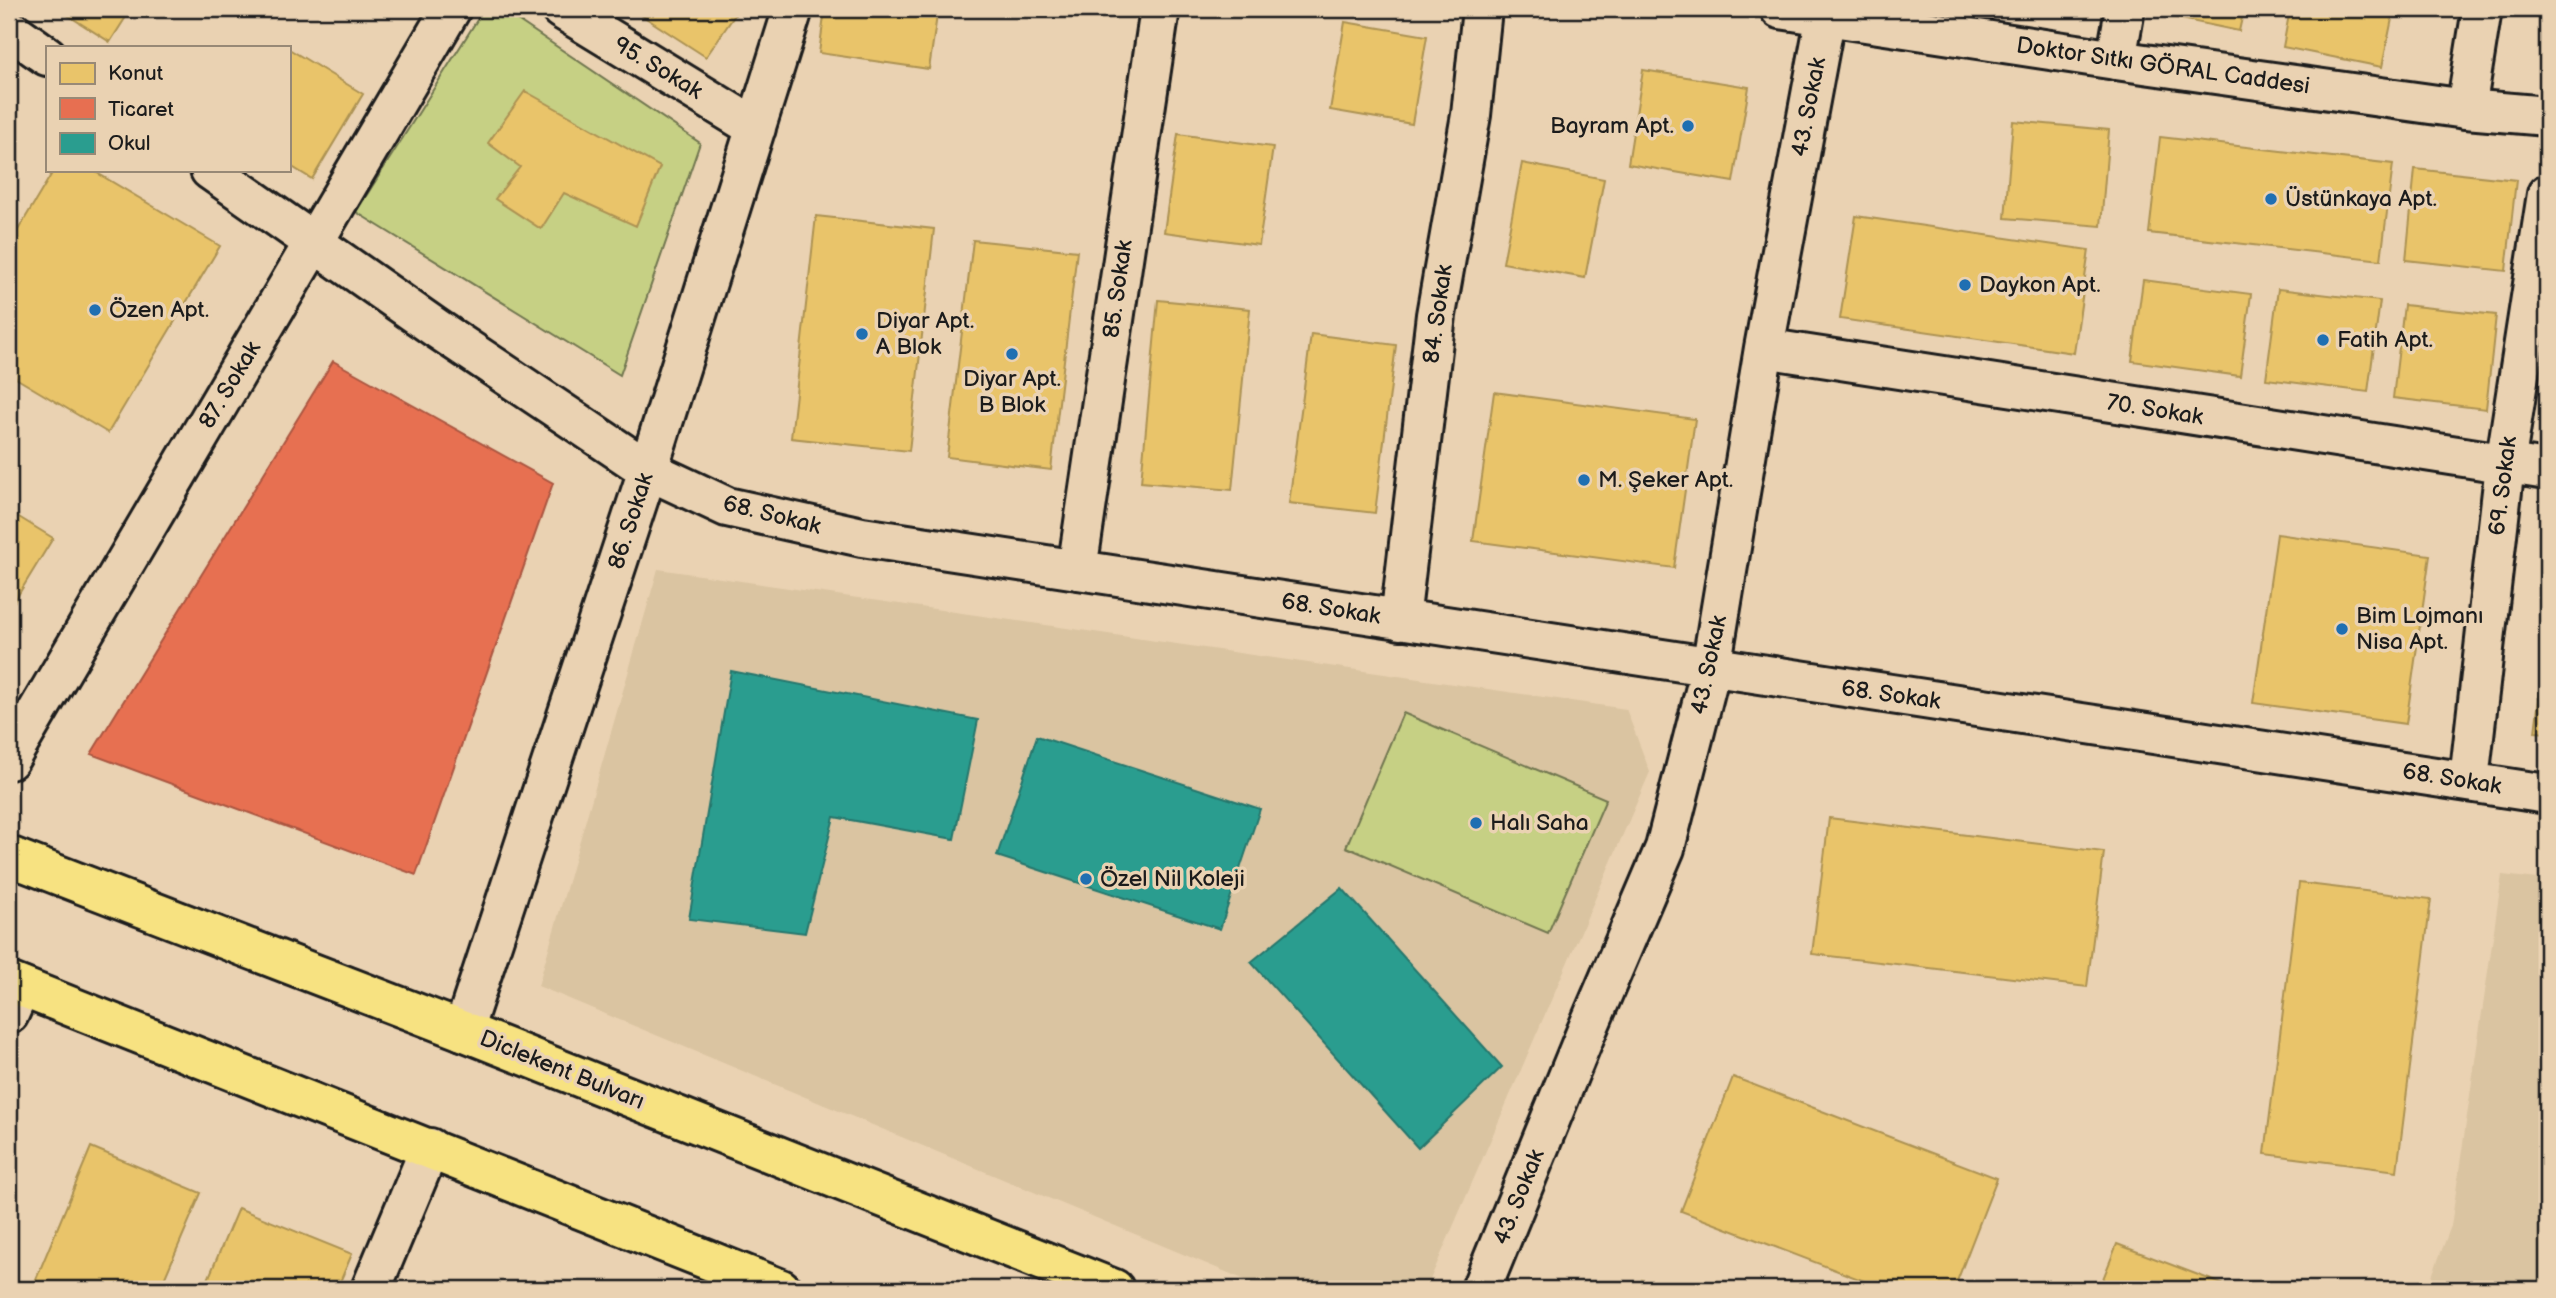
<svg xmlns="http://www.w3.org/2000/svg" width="2556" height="1298" font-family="'Balsamiq Sans',sans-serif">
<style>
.built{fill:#dac4a1}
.green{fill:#c6d084;stroke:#717650;stroke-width:2}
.homes{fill:#e9c46a;stroke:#ac9253;stroke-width:2}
.shops{fill:#e76f51;stroke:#aa5641;stroke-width:2}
.schools{fill:#2a9d8f;stroke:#26766c;stroke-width:2}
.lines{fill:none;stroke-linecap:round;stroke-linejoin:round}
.minor-casing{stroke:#1c1c1c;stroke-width:44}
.tertiary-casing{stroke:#1c1c1c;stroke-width:44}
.primary-casing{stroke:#1c1c1c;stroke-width:44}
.minor{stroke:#ead2b2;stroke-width:38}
.tertiary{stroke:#ead2b2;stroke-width:38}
.primary{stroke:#f7e281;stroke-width:38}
.poi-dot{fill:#1f6fb2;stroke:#ead2b2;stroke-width:2.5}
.labels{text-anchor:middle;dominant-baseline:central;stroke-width:7;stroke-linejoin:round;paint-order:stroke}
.street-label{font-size:23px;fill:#1c1c1c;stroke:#ead2b2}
.poi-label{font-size:23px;fill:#1c1c1c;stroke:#ead2b2;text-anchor:start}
</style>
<rect width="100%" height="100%" fill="#ead2b2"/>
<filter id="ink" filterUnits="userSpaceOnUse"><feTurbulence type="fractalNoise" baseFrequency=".0143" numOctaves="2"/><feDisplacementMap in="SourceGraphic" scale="14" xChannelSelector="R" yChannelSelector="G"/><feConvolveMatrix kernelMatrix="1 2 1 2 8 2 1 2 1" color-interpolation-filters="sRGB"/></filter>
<g filter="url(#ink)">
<path class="built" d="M 658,569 L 1626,709 L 1650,772 L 1426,1289 L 1267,1289 L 538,986 Z
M 2502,875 L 2547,880 L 2547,1289 L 2427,1289 L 2451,1226 Z"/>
<path class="green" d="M 484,9 L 501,9 L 700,143 L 620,375 L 356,212 Z
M 1403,713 L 1606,799 L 1548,933 L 1346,847 Z"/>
<path class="homes" d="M 58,9 L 131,9 L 110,42 Z
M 632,9 L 739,9 L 706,57 Z
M 825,9 L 938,9 L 929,69 L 819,53 Z
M 2051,9 L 2089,9 L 2088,15 Z
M 2148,9 L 2244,9 L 2239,31 L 2148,12 Z
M 2290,9 L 2394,9 L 2382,67 L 2283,47 Z
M 1345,22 L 1427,36 L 1412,124 L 1330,110 Z
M 289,49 L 363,94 L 312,179 L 289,165 Z
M 1643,70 L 1749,87 L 1733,182 L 1628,164 Z
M 525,91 L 660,167 L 636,226 L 564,193 L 541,229 L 495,199 L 520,167 L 488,143 Z
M 2013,121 L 2109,130 L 2101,226 L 2005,218 Z
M 1178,134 L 1273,147 L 1259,245 L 1164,232 Z
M 2160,137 L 2393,164 L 2381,260 L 2149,233 Z
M 1522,163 L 1604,179 L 1585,278 L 1503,263 Z
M 2415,169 L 2516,180 L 2506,271 L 2406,260 Z
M 54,170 L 92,170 L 220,246 L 108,433 L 9,374 L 9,245 Z
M 816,216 L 934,229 L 909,451 L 791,438 Z
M 1856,216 L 2089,250 L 2074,353 L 1840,319 Z
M 973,240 L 1077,251 L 1051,470 L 947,457 Z
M 2143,280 L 2251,294 L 2240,376 L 2132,361 Z
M 2278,289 L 2380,301 L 2368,392 L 2266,379 Z
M 1158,300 L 1250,309 L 1232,490 L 1141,482 Z
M 2404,305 L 2496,315 L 2486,409 L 2393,398 Z
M 1311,334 L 1396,345 L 1375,513 L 1289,503 Z
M 1494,392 L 1695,419 L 1674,568 L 1473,541 Z
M 9,511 L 53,538 L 9,610 Z
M 2277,534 L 2430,555 L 2406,724 L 2253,703 Z
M 2547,635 L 2547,733 L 2535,732 Z
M 1829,818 L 2104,852 L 2087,987 L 1812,954 Z
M 2299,883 L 2431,899 L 2397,1171 L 2265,1154 Z
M 1733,1077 L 1997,1178 L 1954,1289 L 1885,1289 L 1681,1211 Z
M 91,1147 L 201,1193 L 160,1289 L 32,1289 Z
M 238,1208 L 352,1254 L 337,1289 L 204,1289 Z
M 2117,1244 L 2235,1289 L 2099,1289 Z
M 1642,1280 L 1666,1289 L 1638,1289 Z"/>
<path class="shops" d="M 333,361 L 553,483 L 416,875 L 91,754 Z"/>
<path class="schools" d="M 731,671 L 978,720 L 954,839 L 834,817 L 805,933 L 689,919 Z
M 1037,736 L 1260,809 L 1220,929 L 997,856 Z
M 1342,888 L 1502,1067 L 1418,1148 L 1251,962 Z"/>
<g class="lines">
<g class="minor-casing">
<path id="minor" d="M 561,9 L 756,128
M 9,29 L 47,56
M 2116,60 L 2125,9
M 2466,109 L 2482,9
M 210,170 L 436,328 L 648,470 L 727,507 L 862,537 L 2547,794
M 1764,348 L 2547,470
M 1077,570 L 1160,9
M 1400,620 L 1436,315 L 1471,115 L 1482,9
M 9,760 L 451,9
M 2469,780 L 2505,465 L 2547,194
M 9,1014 L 21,987
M 463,1031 L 648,470 L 793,9
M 371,1289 L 430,1148
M 1481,1289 L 1585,1035 L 1665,848 L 1711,668 L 1764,348 L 1827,9"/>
</g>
<g class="tertiary-casing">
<path id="tertiary" d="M 1780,9 L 2116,60 L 2466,109 L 2547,116"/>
</g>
<g class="primary-casing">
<path id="primary" d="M 9,856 L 463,1031 L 1114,1289
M 9,982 L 781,1289"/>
</g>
<use href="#minor" class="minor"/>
<use href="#tertiary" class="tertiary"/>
<use href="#primary" class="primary"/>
</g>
</g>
<g class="poi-dot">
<circle cx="1688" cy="126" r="7"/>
<circle cx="2271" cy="199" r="7"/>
<circle cx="1965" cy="285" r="7"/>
<circle cx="95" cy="310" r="7"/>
<circle cx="862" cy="334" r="7"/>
<circle cx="2323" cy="340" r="7"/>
<circle cx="1012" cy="354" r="7"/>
<circle cx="1584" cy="480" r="7"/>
<circle cx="2342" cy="629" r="7"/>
<circle cx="1476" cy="823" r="7"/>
<circle cx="1086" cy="879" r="7"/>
</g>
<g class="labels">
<g class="street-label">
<text transform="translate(2163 66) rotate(8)">Doktor Sıtkı GÖRAL Caddesi</text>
<text transform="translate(658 68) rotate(31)">95. Sokak</text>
<text transform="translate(1809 107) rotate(-79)">43. Sokak</text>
<text transform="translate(1118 289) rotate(-82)">85. Sokak</text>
<text transform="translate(1438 314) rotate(-82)">84. Sokak</text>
<text transform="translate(230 385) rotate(-59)">87. Sokak</text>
<text transform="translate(2155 410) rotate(9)">70. Sokak</text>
<text transform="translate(2503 486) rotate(-83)">69. Sokak</text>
<text transform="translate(772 515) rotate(14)">68. Sokak</text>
<text transform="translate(631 521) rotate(-72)">86. Sokak</text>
<text transform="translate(1331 609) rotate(9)">68. Sokak</text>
<text transform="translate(1709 665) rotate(-78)">43. Sokak</text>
<text transform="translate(1891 695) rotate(8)">68. Sokak</text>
<text transform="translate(2452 779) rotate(9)">68. Sokak</text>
<text transform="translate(562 1070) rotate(22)">Diclekent Bulvarı</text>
<text transform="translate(1519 1197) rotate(-68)">43. Sokak</text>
</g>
<g class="poi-label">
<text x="1674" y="126" text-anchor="end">Bayram Apt.</text>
<text x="2285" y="199">Üstünkaya Apt.</text>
<text x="1979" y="285">Daykon Apt.</text>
<text x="109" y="310">Özen Apt.</text>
<text x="876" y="321">Diyar Apt.<tspan x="876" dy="26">A Blok</tspan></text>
<text x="2337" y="340">Fatih Apt.</text>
<text x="1012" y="379" text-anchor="middle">Diyar Apt.<tspan x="1012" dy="26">B Blok</tspan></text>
<text x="1598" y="480">M. Şeker Apt.</text>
<text x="2356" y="616">Bim Lojmanı<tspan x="2356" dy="26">Nisa Apt.</tspan></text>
<text x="1490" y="823">Halı Saha</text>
<text x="1100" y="879">Özel Nil Koleji</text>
</g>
</g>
<rect width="2556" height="1298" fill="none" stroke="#ead2b2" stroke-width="35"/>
<rect x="18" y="18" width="2521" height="1263" fill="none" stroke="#1c1c1c" stroke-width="2.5" filter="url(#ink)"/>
<rect x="46" y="46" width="245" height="126" fill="#ead2b2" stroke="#988976" stroke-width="2"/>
<rect x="60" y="63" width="35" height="21" fill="#e9c46a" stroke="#988976" stroke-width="2"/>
<text x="108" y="80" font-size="21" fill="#1c1c1c">Konut</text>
<rect x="60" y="98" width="35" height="21" fill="#e76f51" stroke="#988976" stroke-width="2"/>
<text x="108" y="116" font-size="21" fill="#1c1c1c">Ticaret</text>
<rect x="60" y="133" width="35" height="21" fill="#2a9d8f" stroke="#988976" stroke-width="2"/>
<text x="108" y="150" font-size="21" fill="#1c1c1c">Okul</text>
</svg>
